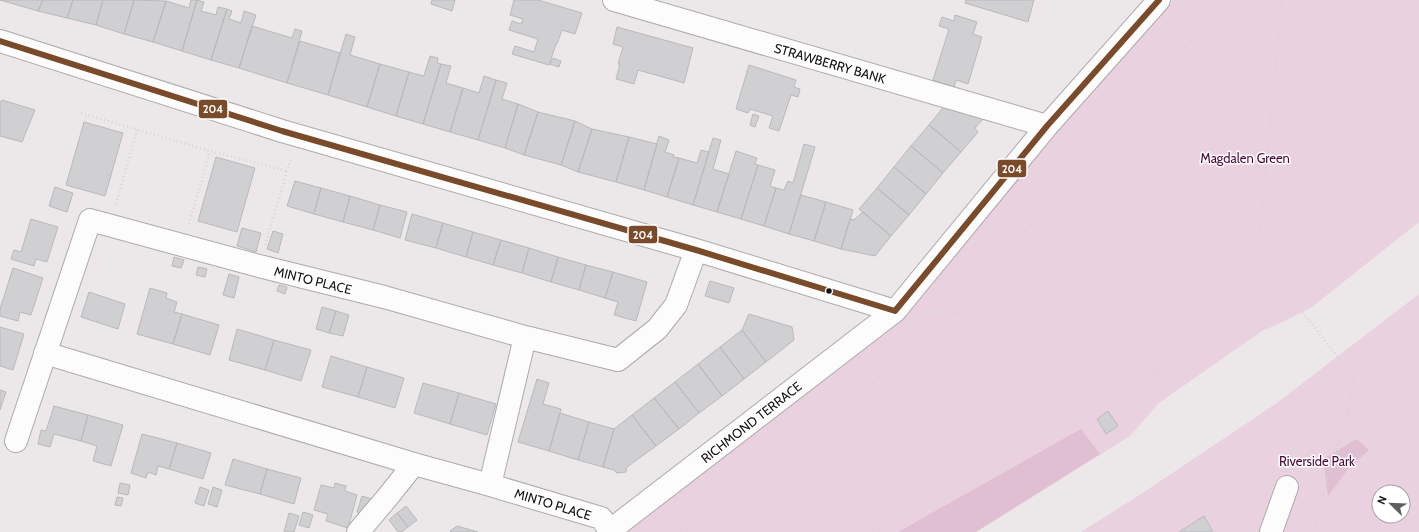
<svg xmlns="http://www.w3.org/2000/svg" width="1419" height="532" font-family="Cabin,sans-serif">
<style>
.green{fill:#ead1df;fill-rule:evenodd}
.forest{fill:#e1bfd3}
.building{fill:#d0d0d2;stroke:#b9b9bb}
.lines{fill:none;stroke-linecap:round;stroke-linejoin:round}
.minor-casing{stroke:#adaaac;stroke-width:24}
.path{stroke:#d5d4d5;stroke-width:2.5;stroke-dasharray:1 3;stroke-linecap:butt}
.minor{stroke:#fcfcfc;stroke-width:22}
.bus-1-casing{stroke:#fff;stroke-width:9}
.bus-1{stroke:#7a4b2a;stroke-width:6}
.bus-dot{fill:#161315;stroke:#fff;stroke-width:1.5}
.labels{text-anchor:middle;dominant-baseline:central;stroke-width:3;stroke-linejoin:round;paint-order:stroke}
.street-label{font-size:13px;fill:#161315;stroke:#fff}
.park-label{font-size:13px;fill:#4e083b;stroke:#fff}
.line-badge{stroke:#fff;stroke-width:1.5}
.badge-label{font-size:11px;text-anchor:middle;font-weight:bold;fill:#fff}
</style>
<rect width="100%" height="100%" fill="#ece8ea"/>
<path class="green" d="M 1173,0 L 1419,0 L 1419,222 L 1312,307 L 1285,321 L 1262,331 L 1159,403 L 1130,436 L 976,532 L 618,532 L 894,318 Z
M 1419,294 L 1419,532 L 1213,532 L 1204,516 L 1179,532 L 1081,532 L 1141,494 L 1274,405 ZM 1379,492 L 1403,492 L 1403,516 L 1379,516 Z"/>
<path class="forest" d="M 1081,429 L 1100,454 L 976,532 L 898,532 Z
M 1357,439 L 1369,450 L 1349,468 L 1328,496 L 1323,459 Z"/>
<path class="building" d="M 0,0 L 43,0 L 38,11 Z
M 43,0 L 73,0 L 67,18 L 38,11 Z
M 73,0 L 103,0 L 96,25 L 67,18 Z
M 103,0 L 134,0 L 124,34 L 96,25 Z
M 134,0 L 166,1 L 153,42 L 124,34 Z
M 191,0 L 197,0 L 182,51 L 153,42 L 166,1 L 189,8 Z
M 197,0 L 204,2 L 201,11 L 216,15 L 218,7 L 227,9 L 211,60 L 182,51 Z
M 432,0 L 455,0 L 452,11 L 431,4 Z
M 514,0 L 538,0 L 582,13 L 575,34 L 562,30 L 557,44 L 556,44 L 549,65 L 512,54 L 515,46 L 534,52 L 538,39 L 509,30 L 512,21 L 521,24 L 523,19 L 510,15 Z
M 966,0 L 1034,0 L 1028,22 L 965,3 Z
M 227,9 L 232,11 L 229,19 L 241,23 L 244,11 L 256,15 L 239,68 L 211,60 Z
M 955,15 L 977,22 L 973,34 L 982,37 L 968,84 L 956,80 L 954,87 L 933,80 L 949,29 L 939,26 L 942,17 L 954,21 Z
M 252,26 L 292,38 L 295,29 L 302,31 L 287,83 L 239,68 Z
M 617,27 L 693,48 L 684,83 L 638,70 L 634,84 L 616,79 L 620,64 L 618,64 L 623,47 L 613,44 Z
M 346,34 L 355,37 L 350,55 L 380,64 L 367,107 L 328,95 Z
M 300,41 L 340,53 L 328,95 L 287,83 Z
M 430,56 L 438,58 L 437,63 L 441,64 L 423,124 L 396,116 L 409,72 L 424,76 Z
M 553,58 L 561,61 L 559,67 L 550,64 Z
M 380,64 L 409,72 L 396,116 L 367,107 Z
M 441,64 L 451,66 L 446,83 L 463,88 L 450,132 L 423,124 Z
M 749,65 L 796,80 L 794,87 L 800,89 L 798,97 L 791,95 L 779,131 L 769,128 L 773,116 L 750,109 L 748,113 L 736,109 Z
M 484,76 L 496,80 L 478,140 L 450,132 L 463,88 L 479,93 Z
M 496,80 L 507,83 L 502,99 L 518,104 L 505,148 L 478,140 Z
M 2,100 L 35,110 L 22,142 L 0,136 L 0,103 Z
M 518,104 L 538,112 L 524,155 L 505,148 Z
M 946,104 L 985,117 L 975,128 L 978,132 L 961,152 L 929,125 Z
M 538,112 L 575,121 L 561,165 L 524,155 Z
M 753,114 L 759,116 L 755,127 L 750,125 Z
M 575,121 L 592,129 L 578,172 L 561,165 Z
M 84,122 L 123,133 L 105,196 L 66,185 Z
M 929,125 L 961,152 L 943,173 L 911,146 Z
M 592,129 L 629,137 L 616,182 L 578,172 Z
M 659,136 L 669,140 L 665,152 L 674,155 L 673,157 L 679,158 L 667,197 L 644,190 Z
M 629,137 L 657,144 L 644,190 L 616,182 Z
M 713,138 L 721,140 L 713,169 L 729,174 L 717,212 L 693,205 Z
M 804,144 L 815,147 L 789,234 L 764,226 L 776,188 L 784,190 L 788,181 L 793,183 Z
M 911,146 L 943,173 L 926,194 L 894,167 Z
M 701,150 L 709,152 L 693,205 L 667,197 L 679,158 L 697,163 Z
M 736,151 L 757,158 L 755,164 L 758,165 L 741,219 L 717,212 Z
M 216,157 L 255,168 L 237,232 L 198,221 Z
M 758,165 L 775,170 L 770,186 L 776,188 L 764,226 L 741,219 Z
M 894,167 L 926,194 L 909,215 L 877,188 Z
M 295,181 L 321,188 L 314,214 L 287,206 Z
M 55,187 L 73,193 L 67,212 L 49,206 Z
M 321,188 L 350,196 L 343,222 L 314,214 Z
M 877,188 L 909,215 L 891,236 L 859,209 Z
M 801,195 L 826,202 L 814,241 L 789,234 Z
M 350,196 L 380,205 L 373,230 L 343,222 Z
M 826,202 L 853,210 L 841,249 L 814,241 Z
M 380,205 L 407,212 L 400,238 L 373,230 Z
M 863,212 L 891,236 L 875,256 L 841,249 L 850,219 L 854,220 Z
M 412,214 L 443,223 L 436,248 L 405,240 Z
M 31,219 L 58,227 L 47,262 L 36,259 L 34,266 L 11,259 L 14,250 L 21,252 Z
M 443,223 L 473,232 L 466,257 L 436,248 Z
M 242,228 L 261,233 L 256,252 L 237,246 Z
M 273,231 L 283,234 L 278,253 L 267,249 Z
M 473,232 L 501,240 L 493,265 L 466,257 Z
M 501,240 L 529,248 L 522,273 L 493,265 Z
M 529,248 L 558,257 L 551,282 L 522,273 Z
M 174,257 L 184,260 L 181,268 L 172,266 Z
M 558,257 L 586,265 L 579,290 L 551,282 Z
M 586,265 L 613,272 L 605,298 L 579,290 Z
M 198,267 L 207,269 L 205,277 L 196,275 Z
M 13,268 L 43,278 L 31,315 L 20,312 L 18,321 L 0,316 L 0,309 Z
M 613,272 L 647,282 L 636,321 L 614,315 L 618,302 L 605,298 Z
M 229,274 L 239,277 L 234,298 L 223,295 Z
M 710,281 L 734,288 L 729,303 L 705,296 Z
M 279,285 L 287,287 L 285,294 L 277,291 Z
M 150,288 L 167,293 L 166,298 L 177,302 L 174,312 L 182,314 L 173,344 L 137,334 Z
M 89,292 L 125,304 L 118,329 L 81,317 Z
M 322,307 L 336,311 L 329,333 L 316,329 Z
M 336,311 L 349,315 L 343,336 L 329,333 Z
M 182,314 L 219,325 L 210,355 L 173,344 Z
M 749,314 L 792,327 L 794,340 L 766,362 L 742,330 Z
M 0,327 L 24,334 L 13,370 L 0,366 Z
M 237,329 L 274,340 L 265,370 L 229,360 Z
M 742,330 L 766,362 L 744,379 L 720,347 Z
M 274,340 L 311,350 L 301,381 L 265,370 Z
M 720,347 L 744,379 L 722,396 L 698,364 Z
M 331,356 L 367,367 L 358,397 L 322,387 Z
M 698,364 L 722,396 L 699,413 L 675,382 Z
M 367,367 L 404,378 L 395,408 L 358,397 Z
M 537,379 L 549,383 L 543,404 L 561,409 L 549,451 L 518,442 Z
M 675,382 L 699,413 L 679,429 L 654,398 Z
M 423,383 L 459,393 L 450,424 L 414,413 Z
M 0,390 L 6,392 L 0,410 Z
M 459,393 L 496,404 L 487,435 L 450,424 Z
M 654,398 L 679,429 L 656,446 L 632,415 Z
M 54,406 L 88,415 L 81,441 L 54,434 L 50,447 L 38,444 L 41,430 L 46,431 Z
M 1108,411 L 1118,426 L 1106,434 L 1097,419 Z
M 560,413 L 589,422 L 578,460 L 549,451 Z
M 88,415 L 123,425 L 111,466 L 93,461 L 97,446 L 81,441 Z
M 632,415 L 656,446 L 627,467 L 626,472 L 617,473 L 614,470 L 603,467 L 614,429 Z
M 589,422 L 614,429 L 603,467 L 578,460 Z
M 142,434 L 177,443 L 169,469 L 158,466 L 156,475 L 148,472 L 146,478 L 131,473 Z
M 177,443 L 211,453 L 203,479 L 169,469 Z
M 233,459 L 267,469 L 260,494 L 225,485 Z
M 267,469 L 301,478 L 294,504 L 260,494 Z
M 120,483 L 130,485 L 128,495 L 118,493 Z
M 335,483 L 346,486 L 345,491 L 357,495 L 348,528 L 326,521 L 328,514 L 314,510 L 321,485 L 334,488 Z
M 200,487 L 209,490 L 204,506 L 195,503 Z
M 213,487 L 222,490 L 217,507 L 208,504 Z
M 362,496 L 372,499 L 367,514 L 357,512 Z
M 117,497 L 123,498 L 121,506 L 115,505 Z
M 406,506 L 417,520 L 408,527 L 397,513 Z
M 303,512 L 313,515 L 309,528 L 299,525 Z
M 289,513 L 299,516 L 294,532 L 284,532 Z
M 397,513 L 408,527 L 402,532 L 398,532 L 389,520 Z
M 1204,516 L 1213,532 L 1179,532 Z
M 457,526 L 478,532 L 451,532 L 450,531 Z"/>
<g class="lines">
<g class="minor-casing">
<path id="minor" d="M 614,0 L 1047,126
M 0,41 L 282,131 L 696,250 L 895,311
M 525,337 L 618,360 L 657,329 L 676,305 L 696,250
M 45,353 L 414,464 L 490,485 L 601,518 L 610,530
M 16,441 L 90,220 L 259,266 L 384,297 L 525,337 L 490,485
M 358,532 L 386,499 L 414,464
M 608,532 L 895,311 L 1047,126 L 1159,0
M 1271,532 L 1287,487"/>
</g>
<path class="path" d="M 1282,0 L 1260,232 L 1289,295 L 1348,370 L 1354,379 L 1349,409 L 1328,474 L 1314,532
M 81,113 L 210,151 L 287,171
M 116,204 L 137,130
M 189,224 L 210,151
M 265,245 L 291,158
M 925,311 L 948,311 L 1104,367 L 1161,370 L 1206,352 L 1289,295 L 1419,193
M 1280,465 L 1280,461 L 1349,409
M 684,532 L 808,439 L 954,313 L 1226,0
M 876,532 L 1086,406 L 1160,371"/>
<use href="#minor" class="minor"/>
<g class="bus-1-casing">
<path id="bus-1" d="M 0,41 L 282,131 L 696,250 L 895,311 L 1047,126 L 1159,0"/>
</g>
<use href="#bus-1" class="bus-1"/>
</g>
<circle class="bus-dot" cx="829" cy="291" r="3.5"/>
<g class="labels">
<g class="street-label">
<text transform="translate(830 63) rotate(16)">STRAWBERRY BANK</text>
<text transform="translate(313 280) rotate(14)">MINTO PLACE</text>
<text transform="translate(751 422) rotate(-38)">RICHMOND TERRACE</text>
<text transform="translate(553 504) rotate(17)">MINTO PLACE</text>
</g>
<g class="park-label">
<text x="1245" y="158">Magdalen Green</text>
<text x="1317" y="461">Riverside Park</text>
</g>
</g>
<g class="line-badge">
<rect x="198" y="99" width="30" height="20" rx="4" fill="#7a4b2a"/>
<rect x="997" y="159" width="30" height="19" rx="4" fill="#7a4b2a"/>
<rect x="628" y="225" width="30" height="19" rx="4" fill="#7a4b2a"/>
</g>
<g class="badge-label">
<text x="213" y="113">204</text>
<text x="1012" y="173">204</text>
<text x="643" y="239">204</text>
</g>
<g transform="translate(1391 504) rotate(293)"><circle r="19" fill="#ffffff" stroke="#a2a1a1"/>
<path d="M0-3L7 15L0 10L-7 15Z" fill="#615e60"/>
<text y="-6" font-size="11" font-weight="bold" text-anchor="middle" fill="#161315">N</text>
</g>
</svg>
